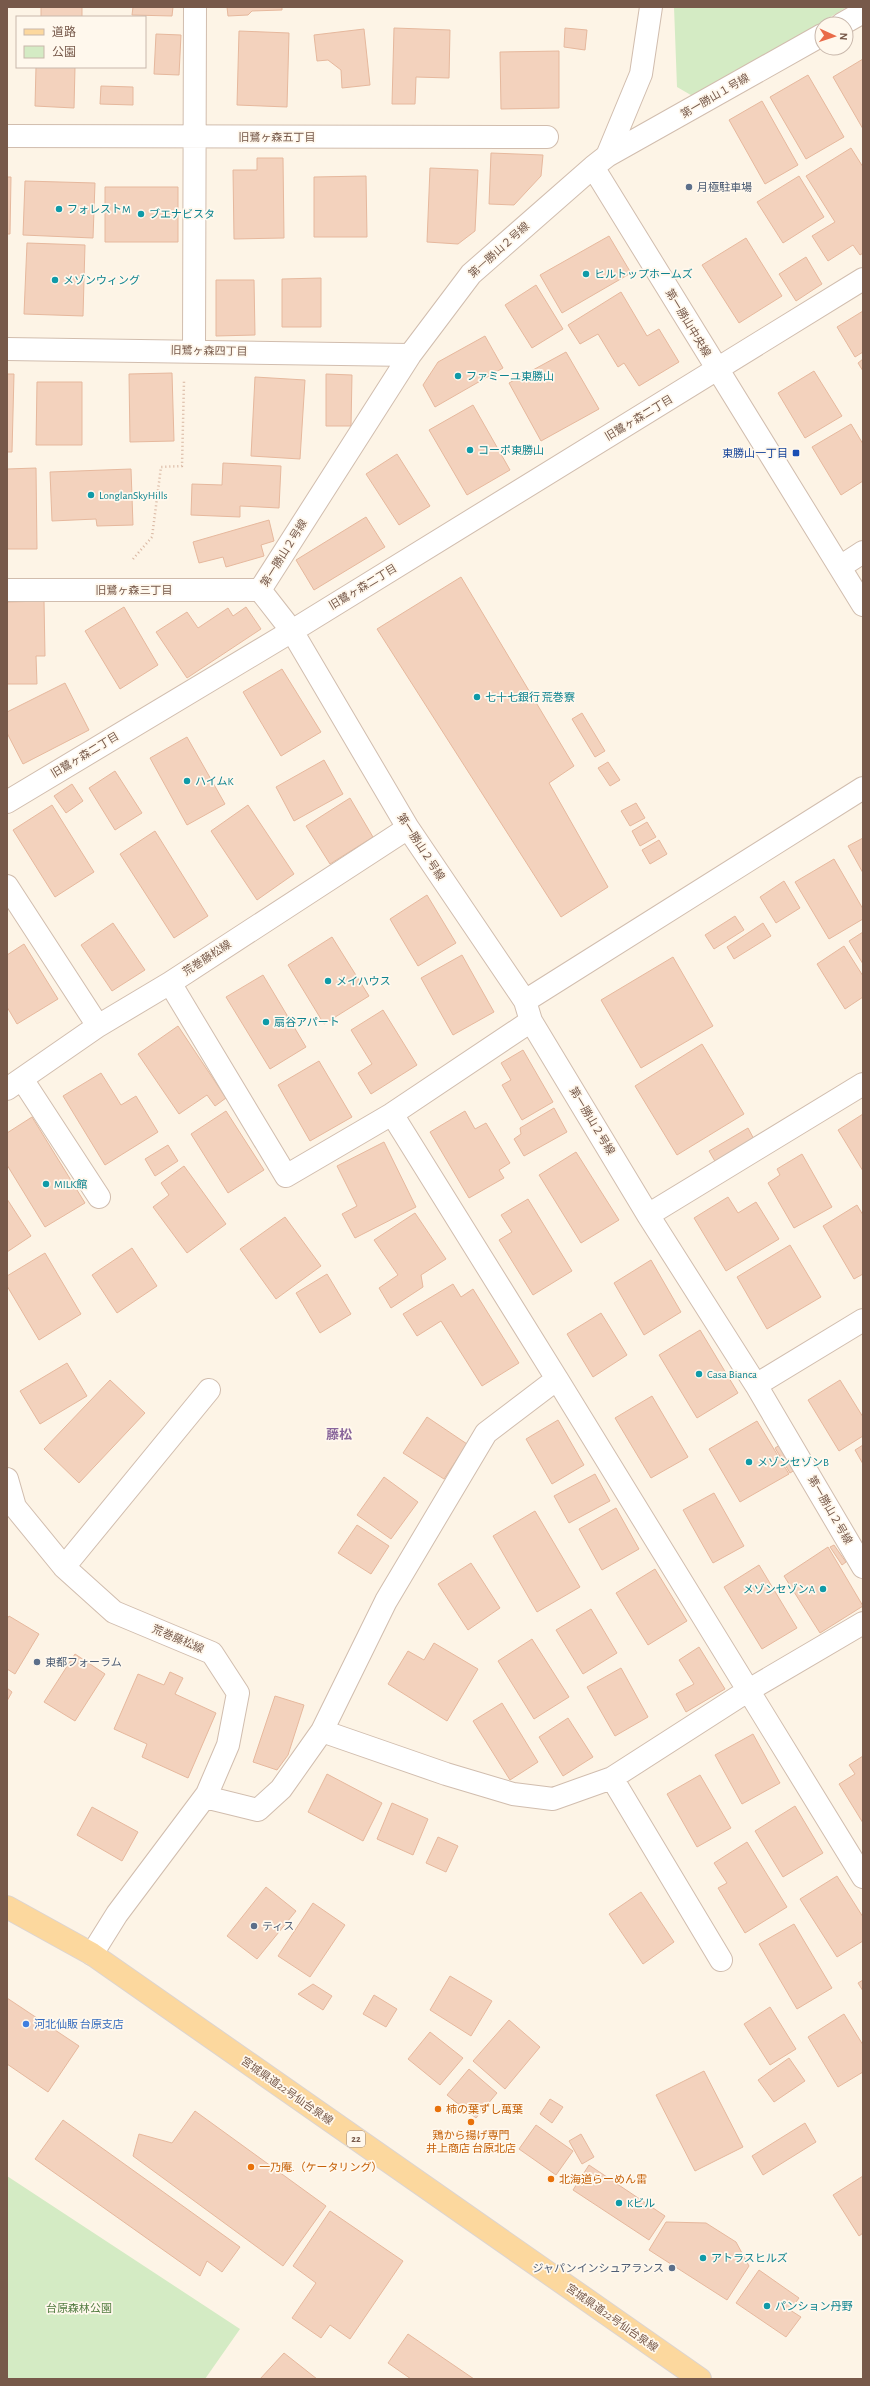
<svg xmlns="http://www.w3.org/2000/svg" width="870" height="2386" font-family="'Alegreya Sans','Noto Sans JP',sans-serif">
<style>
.green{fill:#d4ebc4}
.building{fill:#f3d2bd;stroke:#e6b89d}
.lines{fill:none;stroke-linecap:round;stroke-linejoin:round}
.minor-casing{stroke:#d1bdae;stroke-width:24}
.major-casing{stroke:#dcd4d0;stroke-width:24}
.path{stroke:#d8b5a0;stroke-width:2.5;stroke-dasharray:1 3;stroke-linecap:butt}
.minor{stroke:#fff;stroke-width:22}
.major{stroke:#fcd89e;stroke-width:22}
.service-dot{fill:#5c6f8a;stroke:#fff8ed;stroke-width:1.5}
.culture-dot{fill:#0f9aa8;stroke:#fff8ed;stroke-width:1.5}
.transit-dot{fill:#1a4fb4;stroke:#fff8ed;stroke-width:1.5}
.shop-dot{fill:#3f7fe0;stroke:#fff8ed;stroke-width:1.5}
.food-dot{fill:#e8710a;stroke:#fff8ed;stroke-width:1.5}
.labels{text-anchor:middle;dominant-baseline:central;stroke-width:3.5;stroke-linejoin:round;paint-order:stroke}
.shield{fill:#fff8ed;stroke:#a0897b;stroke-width:1}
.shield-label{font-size:10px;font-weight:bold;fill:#77594a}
.street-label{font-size:11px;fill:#77594a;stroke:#fff8ed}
.service-label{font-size:11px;fill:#4e5e75;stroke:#fff8ed;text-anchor:start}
.culture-label{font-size:11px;fill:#0d838f;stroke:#fff8ed;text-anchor:start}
.transit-label{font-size:11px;fill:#164399;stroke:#fff8ed;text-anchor:end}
.shop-label{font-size:11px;fill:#366cbe;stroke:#fff8ed;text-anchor:start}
.food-label{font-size:11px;fill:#c56008;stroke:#fff8ed;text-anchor:start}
.park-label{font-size:11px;fill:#547d42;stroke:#fff8ed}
.quarter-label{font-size:13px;font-weight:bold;fill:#88659a;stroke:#fff8ed}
</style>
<rect width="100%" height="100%" fill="#fdf4e6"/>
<path class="green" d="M 674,7 L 847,7 L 696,98 L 677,87 Z
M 7,2176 L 240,2329 L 205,2379 L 7,2379 Z"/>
<path class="building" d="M 41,7 L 82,7 L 82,17 L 41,17 Z
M 133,7 L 173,7 L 172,16 L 132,15 Z
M 227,7 L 282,7 L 282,10 L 252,11 L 248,15 L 228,16 Z
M 394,28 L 450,30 L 449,78 L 416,77 L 415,104 L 392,104 Z
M 565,28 L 587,30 L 585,50 L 564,47 Z
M 364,29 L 370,85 L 342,88 L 341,70 L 328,60 L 317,61 L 314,35 Z
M 239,31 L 289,33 L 287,107 L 237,105 Z
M 156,34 L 181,35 L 179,75 L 154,74 Z
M 559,51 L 559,108 L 501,109 L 500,52 Z
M 863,59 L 863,129 L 833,77 Z
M 36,67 L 75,67 L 74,108 L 35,106 Z
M 808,75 L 844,137 L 806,159 L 770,97 Z
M 101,86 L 133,87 L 133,105 L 100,104 Z
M 762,101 L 798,165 L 765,184 L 729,120 Z
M 851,148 L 863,167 L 863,253 L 860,255 L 853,245 L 828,261 L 812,236 L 835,222 L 806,176 Z
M 491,153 L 543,155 L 541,176 L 514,205 L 489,204 Z
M 257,158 L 283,158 L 284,238 L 234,239 L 233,170 L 257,170 Z
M 430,168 L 478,170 L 475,231 L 458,244 L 427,242 Z
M 366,176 L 367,237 L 314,237 L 314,177 Z
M 799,176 L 824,217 L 783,243 L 757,202 Z
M 7,177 L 11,177 L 10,234 L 7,234 Z
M 25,181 L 95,183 L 93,238 L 23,235 Z
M 105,187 L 178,187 L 178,242 L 105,242 Z
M 609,236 L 631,273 L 562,313 L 540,275 Z
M 746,238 L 782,296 L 739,323 L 702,265 Z
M 27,243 L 85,245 L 83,316 L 24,314 Z
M 806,257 L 822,284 L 796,301 L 779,274 Z
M 321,278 L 321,327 L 282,327 L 282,279 Z
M 216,280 L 254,280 L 255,335 L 216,336 Z
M 536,285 L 563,329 L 532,348 L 505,305 Z
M 621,292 L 647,336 L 659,329 L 679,362 L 639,386 L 624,363 L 618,367 L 598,334 L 580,344 L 568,325 Z
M 863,311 L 863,352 L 855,357 L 837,327 Z
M 485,336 L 503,368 L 435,407 L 423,385 L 438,362 Z
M 566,352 L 599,409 L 541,441 L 509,383 Z
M 863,359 L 863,371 L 858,363 Z
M 814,371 L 842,416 L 805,438 L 778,393 Z
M 172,373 L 174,441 L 130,442 L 129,374 Z
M 7,374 L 14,374 L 12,452 L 7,452 Z
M 326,374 L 352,375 L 351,426 L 326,426 Z
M 255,377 L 305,380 L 300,459 L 251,456 Z
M 37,382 L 82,382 L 82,445 L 36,445 Z
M 473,405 L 510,470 L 467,495 L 429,430 Z
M 851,424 L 863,444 L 863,481 L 841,495 L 812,447 Z
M 397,454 L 430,506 L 399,525 L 366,474 Z
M 223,463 L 281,466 L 279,508 L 240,506 L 240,517 L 191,515 L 192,484 L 222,485 Z
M 36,468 L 37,549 L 7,549 L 7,469 Z
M 131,469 L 133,525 L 97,526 L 96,519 L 52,521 L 50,472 Z
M 366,517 L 385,547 L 314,590 L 296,560 Z
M 269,520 L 274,541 L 261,545 L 264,556 L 226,567 L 223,557 L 199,563 L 193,542 Z
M 461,577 L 574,766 L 549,783 L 608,887 L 561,917 L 377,629 Z
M 44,601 L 45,656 L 36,656 L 37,684 L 7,684 L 7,602 Z
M 124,607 L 158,665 L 120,689 L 85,631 Z
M 246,607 L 261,629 L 187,678 L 156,632 L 187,612 L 198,628 L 228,608 L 233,616 Z
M 282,669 L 321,732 L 281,756 L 243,692 Z
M 65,683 L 89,730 L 23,764 L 7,733 L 7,712 Z
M 582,713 L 605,751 L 595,757 L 572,719 Z
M 187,737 L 225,804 L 187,825 L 150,758 Z
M 324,760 L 343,794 L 294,821 L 276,787 Z
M 608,762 L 620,780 L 610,786 L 598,768 Z
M 115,771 L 142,813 L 115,830 L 89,788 Z
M 72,784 L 83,801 L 66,813 L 54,796 Z
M 350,798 L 373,837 L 330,864 L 306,826 Z
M 636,803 L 645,818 L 630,826 L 621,811 Z
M 52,805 L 94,872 L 55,897 L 13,830 Z
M 248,805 L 294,874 L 257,900 L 211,831 Z
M 647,822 L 656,837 L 640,846 L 632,831 Z
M 155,831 L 208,916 L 174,938 L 120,854 Z
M 863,838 L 863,873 L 848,846 Z
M 659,840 L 667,854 L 650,864 L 642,850 Z
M 834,859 L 863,909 L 863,919 L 829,939 L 795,882 Z
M 784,881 L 800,908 L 776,923 L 760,897 Z
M 427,895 L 456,943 L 418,966 L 390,919 Z
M 735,916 L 744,930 L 714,949 L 705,935 Z
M 113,923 L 145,970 L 112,991 L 81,945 Z
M 763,923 L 771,936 L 734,959 L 727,947 Z
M 863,932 L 863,964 L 849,941 Z
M 332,937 L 369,996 L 324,1024 L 288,965 Z
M 24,944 L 58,999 L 17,1024 L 7,1007 L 7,955 Z
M 844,946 L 863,976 L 863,997 L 845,1009 L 817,964 Z
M 462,955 L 494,1012 L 453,1035 L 421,978 Z
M 673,957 L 713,1026 L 641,1068 L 601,1000 Z
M 263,975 L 306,1047 L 270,1069 L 226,997 Z
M 383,1010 L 417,1065 L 371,1094 L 358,1073 L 372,1064 L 351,1030 Z
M 178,1026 L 226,1098 L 215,1106 L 207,1095 L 179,1114 L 138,1054 Z
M 702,1044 L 744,1114 L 677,1155 L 635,1086 Z
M 523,1050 L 553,1102 L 522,1120 L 502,1085 L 511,1080 L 501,1063 Z
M 319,1061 L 352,1117 L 310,1141 L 278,1085 Z
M 101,1073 L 121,1105 L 136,1096 L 158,1132 L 105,1165 L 63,1096 Z
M 554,1108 L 567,1132 L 524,1156 L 514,1139 L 521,1134 L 520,1128 Z
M 226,1111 L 264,1170 L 228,1193 L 191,1134 Z
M 465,1111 L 475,1129 L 486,1123 L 510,1163 L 499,1170 L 504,1178 L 469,1198 L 430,1132 Z
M 863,1114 L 863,1171 L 838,1130 Z
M 32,1117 L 85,1203 L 45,1227 L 7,1165 L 7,1133 Z
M 748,1128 L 755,1141 L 716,1163 L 709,1151 Z
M 384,1142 L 416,1207 L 355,1238 L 342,1214 L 357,1206 L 337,1166 Z
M 168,1145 L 178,1161 L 155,1176 L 145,1159 Z
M 576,1152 L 619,1220 L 581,1243 L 539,1175 Z
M 802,1154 L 832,1207 L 794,1228 L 768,1183 L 780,1175 L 777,1169 Z
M 184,1166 L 226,1224 L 187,1253 L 153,1207 L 169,1195 L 161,1183 Z
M 728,1197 L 738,1213 L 756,1202 L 779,1239 L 726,1271 L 694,1218 Z
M 7,1199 L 31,1236 L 7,1252 Z
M 528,1199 L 572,1271 L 533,1295 L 499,1240 L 512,1232 L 501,1215 Z
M 857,1205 L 863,1215 L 863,1274 L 854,1279 L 823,1226 Z
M 415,1213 L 446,1259 L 421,1275 L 423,1287 L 391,1308 L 379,1288 L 398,1275 L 374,1240 Z
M 285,1217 L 321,1266 L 276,1299 L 240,1249 Z
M 790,1245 L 821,1297 L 767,1329 L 737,1277 Z
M 132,1248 L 157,1286 L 117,1313 L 92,1275 Z
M 45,1253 L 81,1314 L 39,1340 L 7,1286 L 7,1276 Z
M 651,1260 L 681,1312 L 644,1335 L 614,1283 Z
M 327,1274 L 351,1314 L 320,1333 L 296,1293 Z
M 453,1284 L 461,1297 L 473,1289 L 519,1363 L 482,1386 L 441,1321 L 417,1336 L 403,1314 Z
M 601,1313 L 627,1355 L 593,1377 L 567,1334 Z
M 700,1330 L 738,1393 L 697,1418 L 659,1355 Z
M 67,1363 L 87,1396 L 40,1424 L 20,1391 Z
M 110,1380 L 145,1413 L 79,1483 L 44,1449 Z
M 840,1380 L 863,1417 L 863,1436 L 839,1451 L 808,1400 Z
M 652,1396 L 688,1457 L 651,1478 L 615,1418 Z
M 427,1417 L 467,1444 L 444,1479 L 403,1453 Z
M 558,1420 L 584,1465 L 552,1484 L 526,1439 Z
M 757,1421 L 789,1474 L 740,1502 L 709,1449 Z
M 780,1445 L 795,1470 L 790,1473 L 775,1448 Z
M 863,1445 L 863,1464 L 855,1450 Z
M 595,1474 L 610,1501 L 569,1523 L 554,1496 Z
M 384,1477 L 418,1502 L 391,1539 L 357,1515 Z
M 714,1493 L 744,1546 L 713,1563 L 683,1510 Z
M 616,1508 L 639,1549 L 602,1570 L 579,1529 Z
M 535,1511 L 580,1587 L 537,1612 L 493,1536 Z
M 357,1525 L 389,1546 L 371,1574 L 338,1553 Z
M 834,1545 L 846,1562 L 842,1565 L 830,1547 Z
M 828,1547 L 863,1606 L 820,1633 L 784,1576 Z
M 471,1563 L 500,1608 L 468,1630 L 438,1584 Z
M 759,1565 L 797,1628 L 762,1649 L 724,1587 Z
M 655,1569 L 687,1621 L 648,1645 L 616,1593 Z
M 591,1609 L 617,1653 L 583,1674 L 556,1630 Z
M 9,1616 L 39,1634 L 15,1674 L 7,1669 L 7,1619 Z
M 532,1639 L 569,1697 L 534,1719 L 498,1661 Z
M 434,1643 L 478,1669 L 447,1721 L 388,1684 L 408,1651 L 424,1660 Z
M 699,1647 L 725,1689 L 686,1712 L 676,1694 L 694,1684 L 679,1660 Z
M 75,1654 L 105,1674 L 75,1721 L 44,1702 Z
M 621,1668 L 648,1717 L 615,1736 L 587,1687 Z
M 170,1672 L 183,1678 L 175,1694 L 216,1713 L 188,1778 L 142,1757 L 147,1744 L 114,1729 L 138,1674 L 164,1685 Z
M 7,1688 L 12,1692 L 7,1701 Z
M 275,1696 L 304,1705 L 288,1755 L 277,1770 L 253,1762 Z
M 502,1703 L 538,1762 L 510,1780 L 473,1721 Z
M 568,1718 L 593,1757 L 563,1776 L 539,1737 Z
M 753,1734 L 780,1783 L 742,1804 L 715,1755 Z
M 863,1756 L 863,1823 L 839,1784 L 855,1774 L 849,1765 Z
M 327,1774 L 382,1803 L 363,1841 L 308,1812 Z
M 700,1775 L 731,1828 L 697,1847 L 667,1794 Z
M 392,1803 L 428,1819 L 413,1855 L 377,1839 Z
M 795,1806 L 823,1853 L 783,1877 L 755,1831 Z
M 92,1807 L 138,1832 L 122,1861 L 77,1835 Z
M 438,1837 L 458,1846 L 446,1872 L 426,1863 Z
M 747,1842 L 787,1907 L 745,1933 L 718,1888 L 727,1883 L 714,1863 Z
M 837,1876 L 863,1917 L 863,1941 L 837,1957 L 800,1899 Z
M 266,1887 L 296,1911 L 257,1959 L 227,1936 Z
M 641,1892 L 674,1942 L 643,1964 L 609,1914 Z
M 313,1903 L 345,1925 L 310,1977 L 278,1956 Z
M 794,1924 L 832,1988 L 797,2009 L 759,1944 Z
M 450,1976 L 492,2001 L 471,2036 L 430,2010 Z
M 863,1980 L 863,1991 L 858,1983 Z
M 313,1984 L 332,1996 L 323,2010 L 298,1994 Z
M 374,1995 L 397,2009 L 386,2027 L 363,2014 Z
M 7,1998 L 79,2046 L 48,2092 L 7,2064 Z
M 770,2007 L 796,2049 L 770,2065 L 744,2024 Z
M 844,2014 L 863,2045 L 863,2072 L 838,2087 L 808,2037 Z
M 509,2020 L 540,2047 L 505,2089 L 473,2061 Z
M 430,2032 L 463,2058 L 440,2085 L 408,2059 Z
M 789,2058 L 805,2081 L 774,2102 L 758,2080 Z
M 469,2069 L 497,2093 L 476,2118 L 447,2095 Z
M 704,2071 L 743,2147 L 695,2171 L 656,2095 Z
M 550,2099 L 563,2107 L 552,2123 L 540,2114 Z
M 195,2111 L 326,2206 L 283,2266 L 133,2156 L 139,2134 L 172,2143 Z
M 63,2120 L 240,2247 L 222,2272 L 207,2261 L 200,2276 L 35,2159 Z
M 805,2123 L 816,2142 L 763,2175 L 752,2156 Z
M 536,2125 L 573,2151 L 556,2175 L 519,2149 Z
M 581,2134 L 594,2157 L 582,2164 L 569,2141 Z
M 589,2165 L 665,2216 L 649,2240 L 573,2190 Z
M 863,2176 L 863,2233 L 859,2236 L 833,2195 Z
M 330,2211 L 403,2261 L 350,2339 L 330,2325 L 321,2338 L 292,2318 L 316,2283 L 293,2266 Z
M 666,2222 L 706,2223 L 736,2242 L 749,2266 L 727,2300 L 649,2250 Z
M 759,2270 L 799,2298 L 790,2310 L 801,2317 L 786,2337 L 736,2303 Z
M 408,2334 L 474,2379 L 411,2379 L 388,2363 Z
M 284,2353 L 317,2379 L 260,2379 Z"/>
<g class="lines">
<g class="minor-casing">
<path id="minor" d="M 651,7 L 641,74 L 607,156 L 593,167 L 863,605
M 842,24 L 863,12
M 7,136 L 547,137
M 607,156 L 822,35
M 593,167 L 471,274 L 410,355 L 260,590 L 292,631 L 408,828 L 525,1001 L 531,1021 L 648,1215 L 756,1385 L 863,1567
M 7,349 L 410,355
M 194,351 L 195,7
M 840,567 L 863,552
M 7,590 L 260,590
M 7,802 L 292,631 L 863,279
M 7,886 L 98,1026
M 170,983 L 286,1176 L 392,1114 L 557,1379 L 486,1433 L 386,1601 L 322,1731
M 525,1001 L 863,788
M 22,1079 L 99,1197
M 7,1089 L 98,1026 L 170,983 L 408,828
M 392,1114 L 531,1021
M 648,1215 L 863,1084
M 557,1379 L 863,1877
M 756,1385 L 863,1320
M 7,1479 L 15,1507 L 64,1567 L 114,1612 L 212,1653 L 238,1693 L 228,1745 L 207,1794 L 117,1914 L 92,1954
M 64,1567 L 209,1390
M 612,1778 L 721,1960
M 205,1797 L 258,1810 L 281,1789 L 322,1731 L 446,1774 L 513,1794 L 553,1799 L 612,1778 L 749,1690 L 863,1623"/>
</g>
<g class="major-casing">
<path id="major" d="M 7,1907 L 92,1954 L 700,2379"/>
</g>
<path class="path" d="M 133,559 L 152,537 L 161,467 L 182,466 L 184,381"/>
<use href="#minor" class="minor"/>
<use href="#major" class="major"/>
</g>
<g class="service-dot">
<circle cx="689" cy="187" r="4"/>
<circle cx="37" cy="1662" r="4"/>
<circle cx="254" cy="1926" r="4"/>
<circle cx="672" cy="2268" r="4"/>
</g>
<g class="culture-dot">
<circle cx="59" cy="209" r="4"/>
<circle cx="141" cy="214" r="4"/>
<circle cx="586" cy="274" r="4"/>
<circle cx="55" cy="280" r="4"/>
<circle cx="458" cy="376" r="4"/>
<circle cx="470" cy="450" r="4"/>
<circle cx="91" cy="495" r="4"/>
<circle cx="477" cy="697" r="4"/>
<circle cx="187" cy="781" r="4"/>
<circle cx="328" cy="981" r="4"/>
<circle cx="266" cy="1022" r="4"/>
<circle cx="46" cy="1184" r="4"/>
<circle cx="699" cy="1374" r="4"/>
<circle cx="749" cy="1462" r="4"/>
<circle cx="823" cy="1589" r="4"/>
<circle cx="619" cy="2203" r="4"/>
<circle cx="703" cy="2258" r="4"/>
<circle cx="767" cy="2306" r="4"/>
</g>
<rect class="transit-dot" x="792" y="449" width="8" height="8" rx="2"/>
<circle class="shop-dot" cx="26" cy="2024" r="4"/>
<g class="food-dot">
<circle cx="438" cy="2109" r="4"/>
<circle cx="471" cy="2122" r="4"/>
<circle cx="251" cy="2167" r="4"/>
<circle cx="551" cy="2179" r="4"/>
</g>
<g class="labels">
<rect class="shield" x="347" y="2131" width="18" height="16" rx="3"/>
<g class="shield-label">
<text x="356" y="2139">22</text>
</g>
<g class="street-label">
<text transform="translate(715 96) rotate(-30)">第一勝山１号線</text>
<text x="277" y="137">旧鷺ヶ森五丁目</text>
<text transform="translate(499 250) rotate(-42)">第一勝山２号線</text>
<text transform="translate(688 323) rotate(59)">第一勝山中央線</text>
<text transform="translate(209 351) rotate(1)">旧鷺ヶ森四丁目</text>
<text transform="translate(639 418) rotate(-31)">旧鷺ヶ森二丁目</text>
<text transform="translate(284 553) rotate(-58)">第一勝山２号線</text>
<text transform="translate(363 587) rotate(-31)">旧鷺ヶ森二丁目</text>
<text x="134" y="590">旧鷺ヶ森三丁目</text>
<text transform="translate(85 755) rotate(-31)">旧鷺ヶ森二丁目</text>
<text transform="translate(421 847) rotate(57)">第一勝山２号線</text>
<text transform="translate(207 958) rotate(-33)">荒巻藤松線</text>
<text transform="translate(592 1121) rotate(59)">第一勝山２号線</text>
<text transform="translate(830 1510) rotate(60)">第一勝山２号線</text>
<text transform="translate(178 1639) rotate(23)">荒巻藤松線</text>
<text transform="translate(287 2091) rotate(35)">宮城県道22号仙台泉線</text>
<text transform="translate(612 2318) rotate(35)">宮城県道22号仙台泉線</text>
</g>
<g class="service-label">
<text x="697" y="187">月極駐車場</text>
<text x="45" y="1662">東都フォーラム</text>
<text x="262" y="1926">ティス</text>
<text x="664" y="2268" text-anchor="end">ジャパンインシュアランス</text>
</g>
<g class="culture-label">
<text x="67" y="209">フォレストM</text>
<text x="149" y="214">ブエナビスタ</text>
<text x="594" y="274">ヒルトップホームズ</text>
<text x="63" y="280">メゾンウィング</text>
<text x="466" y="376">ファミーユ東勝山</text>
<text x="478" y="450">コーポ東勝山</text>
<text x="99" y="495">LonglanSkyHills</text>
<text x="485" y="697">七十七銀行 荒巻寮</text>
<text x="195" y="781">ハイムK</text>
<text x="336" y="981">メイハウス</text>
<text x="274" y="1022">扇谷アパート</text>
<text x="54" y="1184">MILK館</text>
<text x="707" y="1374">Casa Bianca</text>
<text x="757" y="1462">メゾンセゾンB</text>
<text x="815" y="1589" text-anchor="end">メゾンセゾンA</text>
<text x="627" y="2203">Kビル</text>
<text x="711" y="2258">アトラスヒルズ</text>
<text x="775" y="2306">パンション丹野</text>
</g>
<g class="transit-label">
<text x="788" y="453">東勝山一丁目</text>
</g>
<g class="shop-label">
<text x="34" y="2024">河北仙販 台原支店</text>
</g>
<g class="food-label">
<text x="446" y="2109">柿の葉ずし萬葉</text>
<text x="471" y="2135" text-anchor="middle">鶏から揚げ専門<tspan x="471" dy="13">井上商店 台原北店</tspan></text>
<text x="259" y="2167">一乃庵.（ケータリング）</text>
<text x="559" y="2179">北海道らーめん雷</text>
</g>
<g class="park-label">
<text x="79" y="2308">台原森林公園</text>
</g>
<g class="quarter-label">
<text x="339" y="1435">藤松</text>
</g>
</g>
<rect width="870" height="2386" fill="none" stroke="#77594a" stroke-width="16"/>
<rect x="16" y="16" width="130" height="52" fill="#fff8ed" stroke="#c9b8ac"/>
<rect x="24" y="29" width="20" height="6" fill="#fcd89e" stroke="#c9b8ac"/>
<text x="52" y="36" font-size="12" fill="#77594a">道路</text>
<rect x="24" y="46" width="20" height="12" fill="#d4ebc4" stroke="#c9b8ac"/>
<text x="52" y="56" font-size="12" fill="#77594a">公園</text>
<g transform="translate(834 36) rotate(93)"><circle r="19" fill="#fff8ed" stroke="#c9b8ac"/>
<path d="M0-3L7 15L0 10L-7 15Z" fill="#e96b49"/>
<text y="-6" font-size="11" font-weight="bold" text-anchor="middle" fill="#77594a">N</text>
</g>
</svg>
